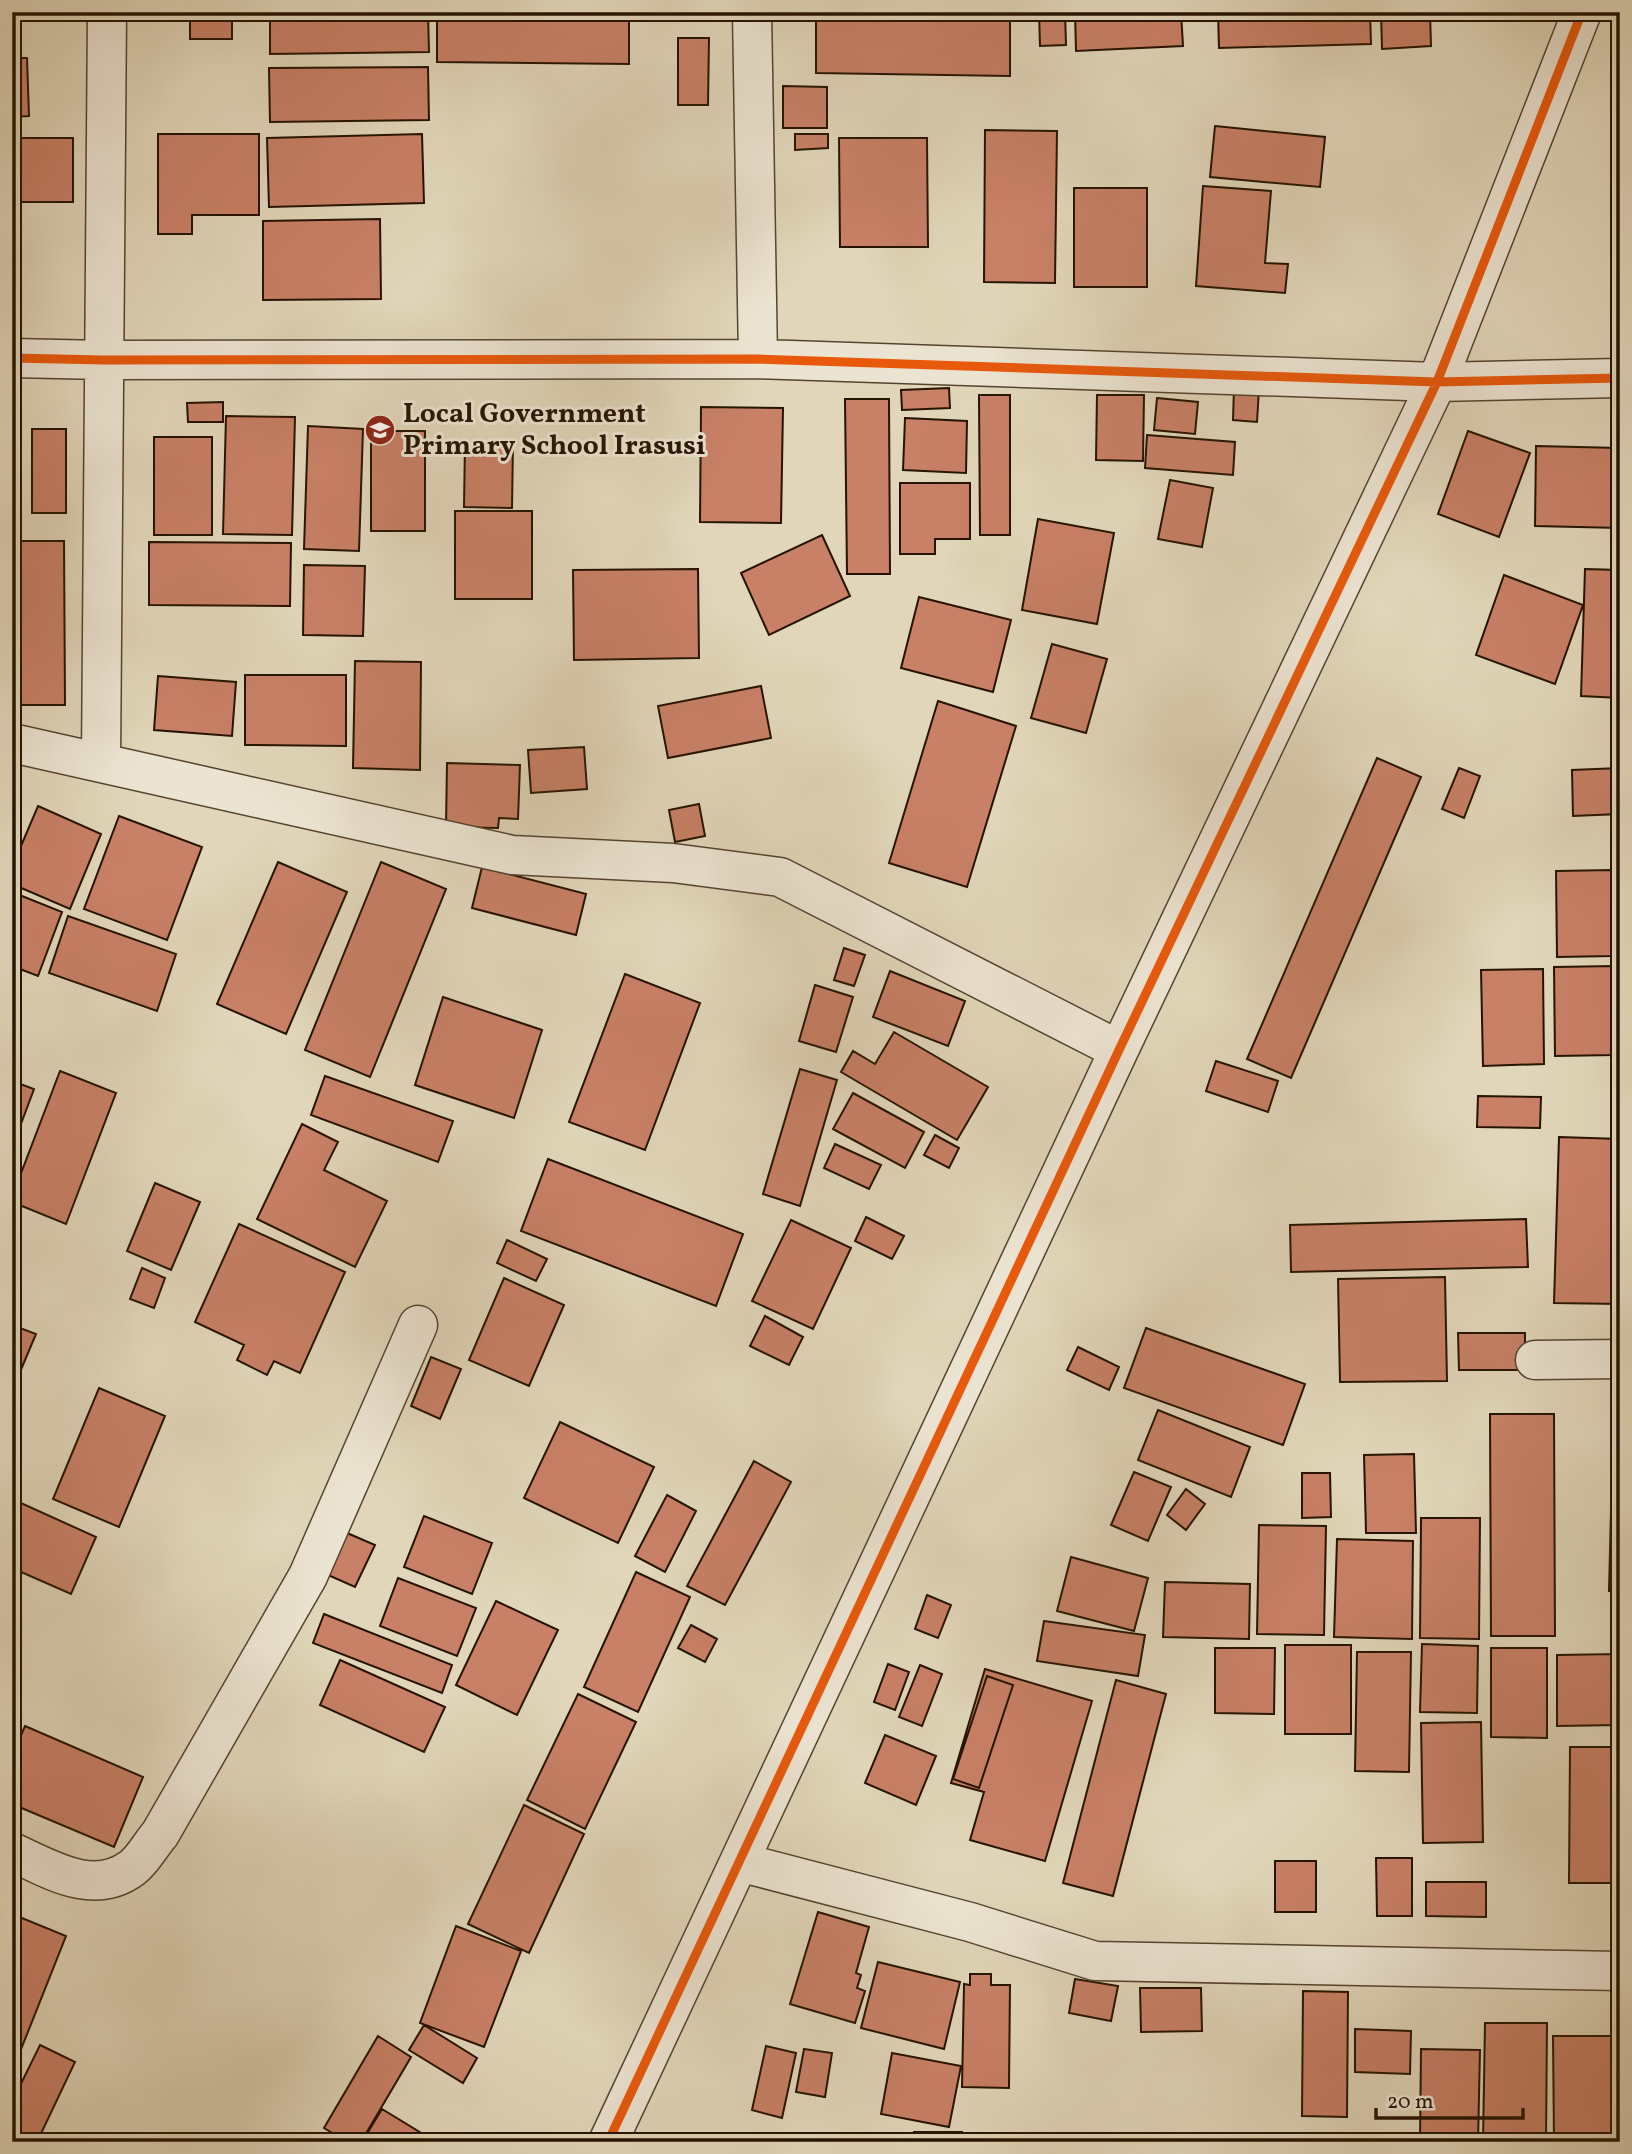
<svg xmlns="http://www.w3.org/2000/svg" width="1632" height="2154" font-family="Vollkorn,serif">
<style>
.building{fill:#c88066;stroke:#261300;stroke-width:2}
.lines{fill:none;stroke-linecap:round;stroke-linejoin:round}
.minor-casing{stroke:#55442e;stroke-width:41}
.minor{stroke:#ece4d2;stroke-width:38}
.cycleway-casing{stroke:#ece4d2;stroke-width:13}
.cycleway{stroke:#e8590c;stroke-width:9}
.labels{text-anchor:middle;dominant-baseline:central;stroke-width:6;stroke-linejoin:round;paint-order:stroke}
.poi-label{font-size:28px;font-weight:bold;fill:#261300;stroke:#ece4d2;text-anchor:start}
</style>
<rect width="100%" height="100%" fill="#e1d6b9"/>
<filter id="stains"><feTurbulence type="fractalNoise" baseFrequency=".00286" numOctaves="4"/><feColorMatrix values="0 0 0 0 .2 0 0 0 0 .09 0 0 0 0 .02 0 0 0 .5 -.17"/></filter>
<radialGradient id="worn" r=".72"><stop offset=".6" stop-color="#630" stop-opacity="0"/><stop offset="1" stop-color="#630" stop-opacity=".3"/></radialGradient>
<path class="building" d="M 190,12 L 232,12 L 232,39 L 190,39 Z
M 270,12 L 428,12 L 429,52 L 270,54 Z
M 437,12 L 629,12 L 629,64 L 437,62 Z
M 816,12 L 1010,12 L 1010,76 L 816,73 Z
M 1039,12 L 1065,12 L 1066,45 L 1040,46 Z
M 1075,12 L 1181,12 L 1183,46 L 1076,51 Z
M 1218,12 L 1370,12 L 1371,44 L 1219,48 Z
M 1381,12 L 1430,12 L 1431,46 L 1382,49 Z
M 678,38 L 709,38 L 708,105 L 678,105 Z
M 12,58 L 27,58 L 29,116 L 12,117 Z
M 428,67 L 429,120 L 270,122 L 269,68 Z
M 783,86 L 827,87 L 827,128 L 783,128 Z
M 1215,126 L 1325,137 L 1320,187 L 1210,177 Z
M 985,130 L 1057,131 L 1055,283 L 984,282 Z
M 158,134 L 259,134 L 259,215 L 192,215 L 192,234 L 158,234 Z
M 422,134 L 424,203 L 269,207 L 267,138 Z
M 795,134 L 828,134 L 828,148 L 795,150 Z
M 12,138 L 73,138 L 73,202 L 12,202 Z
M 839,138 L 927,138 L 928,247 L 840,247 Z
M 1203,186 L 1271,191 L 1265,263 L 1288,264 L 1285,293 L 1196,286 Z
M 1074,188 L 1147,188 L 1147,287 L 1074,287 Z
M 380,219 L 381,299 L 263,300 L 263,221 Z
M 1234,387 L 1259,389 L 1257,422 L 1233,420 Z
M 949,388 L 950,408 L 902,410 L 901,390 Z
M 979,395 L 1010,395 L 1010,535 L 980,535 Z
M 1097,395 L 1144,395 L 1143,461 L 1096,460 Z
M 1157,398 L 1198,402 L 1195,434 L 1154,430 Z
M 845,399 L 889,399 L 890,574 L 847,574 Z
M 223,402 L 223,422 L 188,422 L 187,403 Z
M 701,407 L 783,408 L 781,523 L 700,522 Z
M 226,416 L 295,417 L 292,535 L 223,534 Z
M 905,418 L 967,421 L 966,473 L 903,470 Z
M 308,426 L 363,429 L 359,551 L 304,549 Z
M 32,429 L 66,429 L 66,513 L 32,513 Z
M 371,431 L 425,431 L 425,531 L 371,531 Z
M 1468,431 L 1530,453 L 1499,537 L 1438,514 Z
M 1147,435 L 1235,442 L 1233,475 L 1145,468 Z
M 154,437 L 212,437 L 212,535 L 154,535 Z
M 465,442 L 513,443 L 512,508 L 464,507 Z
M 1536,446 L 1620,448 L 1620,528 L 1535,526 Z
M 1170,480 L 1213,488 L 1202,547 L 1158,539 Z
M 900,483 L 970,483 L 970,539 L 935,539 L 935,554 L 900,554 Z
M 455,511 L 532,511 L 532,599 L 455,599 Z
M 1038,519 L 1114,533 L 1097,624 L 1022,610 Z
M 822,535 L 850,596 L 769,635 L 741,573 Z
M 13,541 L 64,541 L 65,705 L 14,705 Z
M 149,542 L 291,543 L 290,606 L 149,605 Z
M 304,565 L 365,566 L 363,636 L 303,635 Z
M 698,569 L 699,658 L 574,660 L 573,570 Z
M 1585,569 L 1620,570 L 1620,698 L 1581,696 Z
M 1504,575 L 1583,605 L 1555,684 L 1476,655 Z
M 919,597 L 1011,620 L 993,692 L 901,668 Z
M 1052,644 L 1107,659 L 1086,733 L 1031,718 Z
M 355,661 L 421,662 L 420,770 L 353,768 Z
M 245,675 L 346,675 L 346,746 L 245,745 Z
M 158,676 L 236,682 L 232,736 L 154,730 Z
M 761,686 L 771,738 L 668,758 L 658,706 Z
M 938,701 L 1016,726 L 967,887 L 889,863 Z
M 584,747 L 587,789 L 531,793 L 528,750 Z
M 1377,758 L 1421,777 L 1291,1078 L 1247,1059 Z
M 447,763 L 520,765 L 518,819 L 499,818 L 498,828 L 446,827 Z
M 1459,768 L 1480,776 L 1464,818 L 1442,809 Z
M 1619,768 L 1620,814 L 1573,816 L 1572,770 Z
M 699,804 L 705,836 L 675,842 L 669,810 Z
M 38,806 L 101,834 L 70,909 L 12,884 L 12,867 Z
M 119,816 L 202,847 L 167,940 L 84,909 Z
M 278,862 L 347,892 L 286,1034 L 217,1004 Z
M 381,862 L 446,889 L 370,1077 L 305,1050 Z
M 482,867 L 586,894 L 576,935 L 472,908 Z
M 1612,870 L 1613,956 L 1557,957 L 1556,871 Z
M 12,892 L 62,912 L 38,976 L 12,966 Z
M 68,916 L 176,954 L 157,1011 L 49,973 Z
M 844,948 L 865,955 L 854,986 L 834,980 Z
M 1614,966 L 1615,1055 L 1555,1056 L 1554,967 Z
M 1543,969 L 1544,1064 L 1483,1066 L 1481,970 Z
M 890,971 L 965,1001 L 948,1046 L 873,1017 Z
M 625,974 L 700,1003 L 645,1150 L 569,1122 Z
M 815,985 L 853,997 L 836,1052 L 799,1041 Z
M 443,997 L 542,1030 L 514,1118 L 415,1085 Z
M 894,1032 L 988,1087 L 957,1140 L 841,1072 L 853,1051 L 875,1064 Z
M 1216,1061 L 1278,1081 L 1268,1112 L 1206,1091 Z
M 800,1069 L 837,1080 L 800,1206 L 763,1194 Z
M 60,1071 L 116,1093 L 66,1224 L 12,1202 L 12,1197 Z
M 325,1076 L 453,1121 L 438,1162 L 311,1115 Z
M 12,1081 L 34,1089 L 12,1148 Z
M 853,1093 L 924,1132 L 905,1168 L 833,1129 Z
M 1478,1096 L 1541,1097 L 1540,1128 L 1477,1127 Z
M 302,1124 L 338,1142 L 324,1170 L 387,1201 L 355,1267 L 257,1219 Z
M 935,1135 L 959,1148 L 949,1168 L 924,1155 Z
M 1559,1137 L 1620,1139 L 1620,1304 L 1554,1303 Z
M 835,1144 L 881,1165 L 869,1189 L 824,1168 Z
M 548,1159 L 743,1234 L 716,1306 L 521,1231 Z
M 155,1183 L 200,1202 L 171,1270 L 127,1251 Z
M 866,1217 L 904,1236 L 892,1259 L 855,1241 Z
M 1526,1219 L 1528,1267 L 1291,1272 L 1290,1225 Z
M 791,1220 L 851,1248 L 813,1329 L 752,1301 Z
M 239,1224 L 345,1272 L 300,1373 L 274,1361 L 267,1375 L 237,1360 L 244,1345 L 195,1322 Z
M 507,1240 L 547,1259 L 536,1281 L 497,1263 Z
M 142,1268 L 165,1278 L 154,1308 L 130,1299 Z
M 1445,1277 L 1447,1381 L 1340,1382 L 1338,1279 Z
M 504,1278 L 564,1305 L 529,1386 L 469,1360 Z
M 765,1316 L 803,1337 L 789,1365 L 750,1346 Z
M 12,1325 L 36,1334 L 12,1391 Z
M 1146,1328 L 1305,1384 L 1283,1445 L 1124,1388 Z
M 1458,1333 L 1525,1333 L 1525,1370 L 1459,1370 Z
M 1078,1347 L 1119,1367 L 1109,1390 L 1067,1370 Z
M 431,1357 L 461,1369 L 440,1419 L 411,1406 Z
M 99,1388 L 165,1416 L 119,1527 L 53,1499 Z
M 1158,1410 L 1250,1447 L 1231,1497 L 1138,1460 Z
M 1490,1414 L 1554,1414 L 1555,1636 L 1491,1636 Z
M 560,1422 L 654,1467 L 618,1543 L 524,1498 Z
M 1613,1430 L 1620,1430 L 1620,1591 L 1609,1591 Z
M 1414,1454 L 1416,1533 L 1366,1533 L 1364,1455 Z
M 754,1461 L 791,1482 L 725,1605 L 687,1586 Z
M 1134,1472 L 1171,1487 L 1148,1541 L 1111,1525 Z
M 1302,1473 L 1330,1473 L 1331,1517 L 1302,1518 Z
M 1186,1489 L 1205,1504 L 1186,1530 L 1167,1515 Z
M 667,1495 L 696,1511 L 665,1572 L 635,1556 Z
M 12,1499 L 96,1537 L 71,1594 L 12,1568 Z
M 424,1516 L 492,1543 L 472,1594 L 404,1567 Z
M 1421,1518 L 1480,1518 L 1479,1639 L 1420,1638 Z
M 1259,1525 L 1326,1526 L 1324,1635 L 1257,1634 Z
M 347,1533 L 375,1545 L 355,1587 L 328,1575 Z
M 1337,1539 L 1413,1541 L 1412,1639 L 1334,1637 Z
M 1071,1557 L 1148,1578 L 1134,1631 L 1057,1611 Z
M 636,1572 L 690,1597 L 638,1712 L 584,1687 Z
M 398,1578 L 476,1608 L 457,1656 L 380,1626 Z
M 1165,1582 L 1250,1584 L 1249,1639 L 1163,1637 Z
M 927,1595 L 951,1605 L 938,1638 L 915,1629 Z
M 496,1601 L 558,1630 L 517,1715 L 456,1685 Z
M 324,1614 L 452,1665 L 442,1693 L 313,1643 Z
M 1044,1621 L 1145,1635 L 1138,1676 L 1037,1661 Z
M 691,1625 L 717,1639 L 705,1662 L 678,1648 Z
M 1422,1644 L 1478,1646 L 1477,1713 L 1420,1712 Z
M 1285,1645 L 1351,1645 L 1351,1734 L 1285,1734 Z
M 1215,1648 L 1275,1648 L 1274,1714 L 1215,1713 Z
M 1491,1648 L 1547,1648 L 1547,1738 L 1491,1737 Z
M 1357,1652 L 1411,1652 L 1409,1772 L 1355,1771 Z
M 1620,1654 L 1620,1725 L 1557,1726 L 1557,1655 Z
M 340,1660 L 445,1707 L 424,1752 L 320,1705 Z
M 888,1664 L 909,1672 L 895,1710 L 874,1702 Z
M 920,1665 L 942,1674 L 922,1726 L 899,1717 Z
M 985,1669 L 1092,1701 L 1045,1861 L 970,1840 L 984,1792 L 951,1783 Z
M 987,1676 L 1013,1685 L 979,1788 L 953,1779 Z
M 1116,1680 L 1166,1694 L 1113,1896 L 1063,1883 Z
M 578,1694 L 636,1722 L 585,1829 L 527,1800 Z
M 1481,1722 L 1483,1842 L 1423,1843 L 1421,1723 Z
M 25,1726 L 143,1777 L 114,1847 L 12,1804 L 12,1756 Z
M 885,1735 L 936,1756 L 916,1805 L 865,1783 Z
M 1570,1747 L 1620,1747 L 1620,1883 L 1569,1883 Z
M 524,1805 L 584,1834 L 529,1953 L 468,1924 Z
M 1376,1858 L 1412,1858 L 1412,1916 L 1377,1916 Z
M 1275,1861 L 1316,1861 L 1316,1912 L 1275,1912 Z
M 1426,1882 L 1486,1882 L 1486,1917 L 1426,1916 Z
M 818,1912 L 869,1927 L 856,1973 L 861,1975 L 857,1988 L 865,1991 L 855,2023 L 790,2004 Z
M 12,1914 L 66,1936 L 12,2072 Z
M 456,1926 L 521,1951 L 484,2047 L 420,2023 Z
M 878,1962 L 960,1982 L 944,2049 L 861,2028 Z
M 970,1974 L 991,1974 L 991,1985 L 1010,1985 L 1009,2088 L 962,2087 L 964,1984 L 970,1985 Z
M 1075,1979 L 1118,1986 L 1111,2021 L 1069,2013 Z
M 1140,1988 L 1201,1988 L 1202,2031 L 1141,2032 Z
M 1303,1991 L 1348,1992 L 1347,2117 L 1302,2116 Z
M 1485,2023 L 1547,2023 L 1546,2142 L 1483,2142 Z
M 424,2025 L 477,2058 L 463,2083 L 409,2050 Z
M 1355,2029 L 1411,2031 L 1410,2074 L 1355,2072 Z
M 378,2036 L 411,2057 L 361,2142 L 347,2142 L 324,2128 Z
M 1553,2036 L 1611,2036 L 1612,2142 L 1554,2142 Z
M 40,2045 L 75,2062 L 37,2142 L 34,2142 L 12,2131 L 12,2102 Z
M 766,2046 L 796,2053 L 782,2118 L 752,2110 Z
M 804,2049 L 832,2053 L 825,2097 L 796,2092 Z
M 1421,2049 L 1480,2050 L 1478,2142 L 1420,2142 Z
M 892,2053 L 961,2066 L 949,2127 L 881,2114 Z
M 382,2109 L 436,2142 L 362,2142 Z
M 914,2132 L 962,2132 L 963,2142 L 914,2142 Z
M 1278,2135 L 1335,2135 L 1335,2142 L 1278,2142 Z
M 1243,2138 L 1243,2142 L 1149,2142 L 1149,2140 Z"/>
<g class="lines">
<g class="minor-casing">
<path id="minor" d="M 752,12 L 758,359
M 12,358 L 104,360 L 758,359 L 1437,382 L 1620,378
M 12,743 L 512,855 L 673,863 L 780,877 L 1119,1050
M 101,761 L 107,12
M 1535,1360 L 1620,1359
M 12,1852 C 50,1869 93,1897 132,1868 C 143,1860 151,1844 160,1834 L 308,1576 L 418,1325
M 739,1862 L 970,1922 L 1095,1961 L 1620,1971
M 608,2142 L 1119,1050 L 1437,382 L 1582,12"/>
</g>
<use href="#minor" class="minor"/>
<g class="cycleway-casing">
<path id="cycleway" d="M 12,358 L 104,360 L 758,359 L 1437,382 L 1620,378
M 608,2142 L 1119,1050 L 1437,382 L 1582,12"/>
</g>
<use href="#cycleway" class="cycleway"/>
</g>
<defs>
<g id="school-disc" transform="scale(1.575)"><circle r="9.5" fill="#8f2418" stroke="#ece4d2"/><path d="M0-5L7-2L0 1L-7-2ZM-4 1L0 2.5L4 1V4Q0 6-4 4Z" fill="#fff"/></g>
</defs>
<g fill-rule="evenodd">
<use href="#school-disc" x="380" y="430"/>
</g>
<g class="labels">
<g class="poi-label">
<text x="403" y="414">Local Government<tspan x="403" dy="32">Primary School Irasusi</tspan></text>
</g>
</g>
<rect width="1632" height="2154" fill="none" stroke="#e1d6b9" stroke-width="42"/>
<rect x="14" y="14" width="1604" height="2126" fill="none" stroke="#261300" stroke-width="3.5"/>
<rect x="21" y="21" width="1590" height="2112" fill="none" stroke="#261300" stroke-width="2"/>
<path d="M1376 2108v10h147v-10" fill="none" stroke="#261300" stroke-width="3.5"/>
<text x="1387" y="2108" font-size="21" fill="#261300" stroke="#ece4d2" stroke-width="5" paint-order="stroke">20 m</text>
<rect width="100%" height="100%" filter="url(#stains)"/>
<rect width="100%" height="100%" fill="url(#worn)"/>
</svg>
